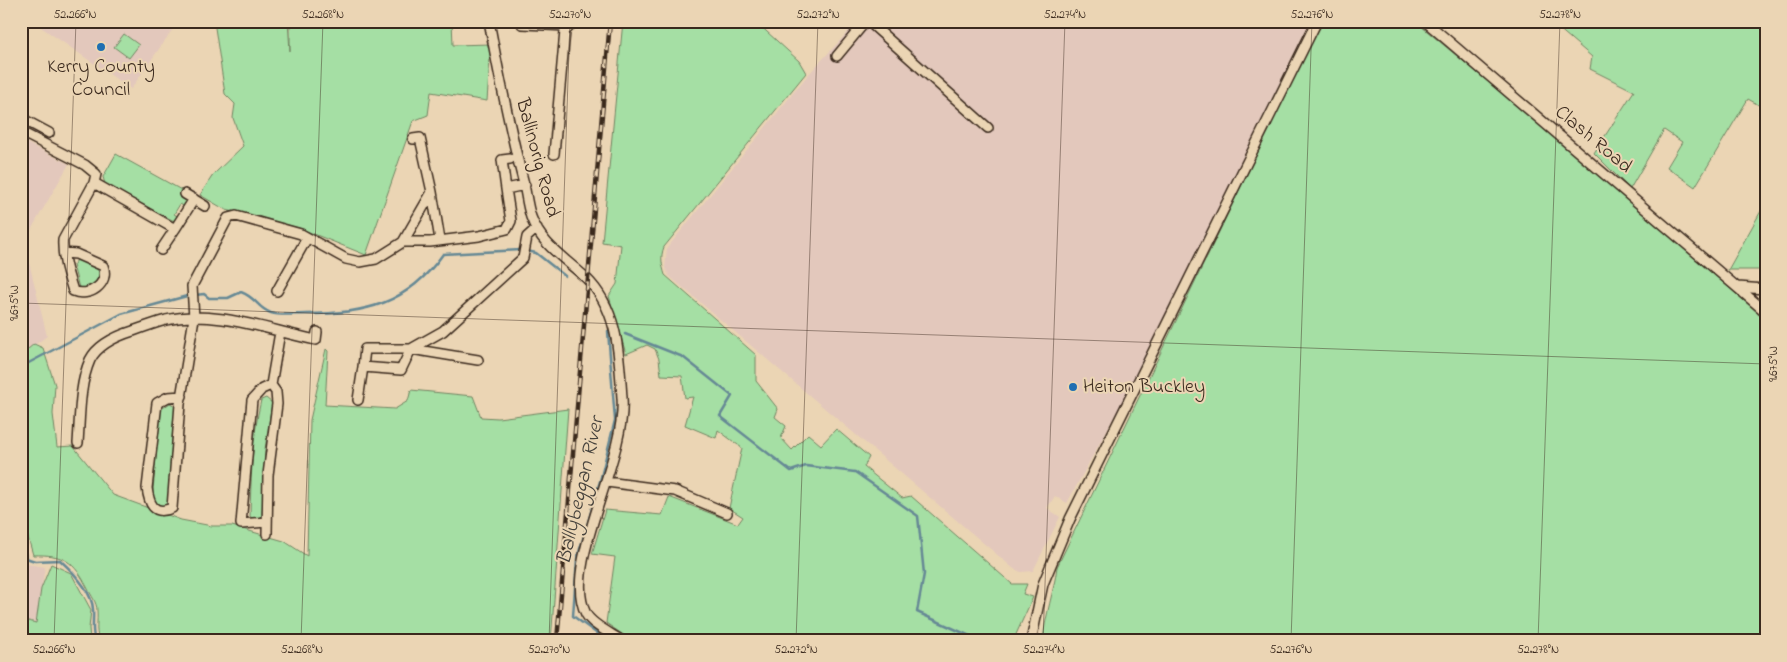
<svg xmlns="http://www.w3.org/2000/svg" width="1787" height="662" font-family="'Indie Flower',sans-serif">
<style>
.built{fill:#e3c8bc}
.green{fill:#a5dfa4;stroke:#708461}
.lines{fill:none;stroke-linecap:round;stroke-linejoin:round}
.stream{stroke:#668995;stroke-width:2.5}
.minor-casing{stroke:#3b2a1e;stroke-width:12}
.minor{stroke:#ebd5b4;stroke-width:9}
.rail-casing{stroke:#3b2a1e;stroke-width:4.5}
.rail{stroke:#ebd5b4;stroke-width:2.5;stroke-dasharray:8;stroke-linecap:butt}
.ticks{fill:none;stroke:#3b2a1e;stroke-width:1;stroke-opacity:0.45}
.poi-dot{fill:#1f6fb2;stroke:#ebd5b4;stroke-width:2}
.labels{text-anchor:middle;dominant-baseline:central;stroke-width:4;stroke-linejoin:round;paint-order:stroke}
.poi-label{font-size:20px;fill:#3b2a1e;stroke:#ebd5b4}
.street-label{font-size:20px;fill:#3b2a1e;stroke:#ebd5b4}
.water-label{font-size:21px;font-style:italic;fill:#46423c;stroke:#ebd5b4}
.neatline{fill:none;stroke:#3b2a1e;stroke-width:2}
.ticks-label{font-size:12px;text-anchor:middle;fill:#3b2a1e}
</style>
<rect width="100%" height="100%" fill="#ebd5b4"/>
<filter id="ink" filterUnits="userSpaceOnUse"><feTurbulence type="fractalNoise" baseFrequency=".02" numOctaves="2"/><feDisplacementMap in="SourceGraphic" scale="10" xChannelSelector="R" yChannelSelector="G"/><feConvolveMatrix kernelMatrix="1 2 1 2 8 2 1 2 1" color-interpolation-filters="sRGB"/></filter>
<g filter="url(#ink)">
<path class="built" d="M 32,21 L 167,21 L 175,26 L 131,89 Z
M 858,21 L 1310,21 L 1163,326 L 1134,381 L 1067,503 L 1055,496 L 1047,508 L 1060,517 L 1033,571 L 1021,572 L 1014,569 L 669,276 L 665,268 L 667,248 L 807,76 Z
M 21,140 L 69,164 L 24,242 L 47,336 L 21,355 Z
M 21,546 L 26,564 L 45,567 L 36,623 L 21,619 Z"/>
<path class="green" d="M 214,21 L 288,21 L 290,51 L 290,21 L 452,21 L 453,45 L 491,44 L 487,101 L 431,92 L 428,115 L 413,121 L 366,255 L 299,228 L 226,210 L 200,195 L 213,175 L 243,146 L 233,118 L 235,104 L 225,94 Z
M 623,21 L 671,21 L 681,30 L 689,21 L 755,21 L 799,61 L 806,73 L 664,247 C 660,257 662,265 665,275 L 756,355 L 756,381 L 778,409 L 775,417 L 786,426 L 781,438 L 792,450 L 808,434 L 821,445 L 836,429 L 869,457 L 864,467 L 902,498 L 911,496 L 1012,584 L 1027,584 L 1023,594 L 1033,597 L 1013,641 L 632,641 L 606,623 L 615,557 L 592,554 L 605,510 L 662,515 L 669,497 L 738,524 L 743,517 L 729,508 L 742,448 L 718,430 L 716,438 L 685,425 L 693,397 L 685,398 L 682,376 L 661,375 L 659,359 L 655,349 L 647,345 L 626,354 L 609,296 L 617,284 L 621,245 L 602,242 Z
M 1321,21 L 1415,21 L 1583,161 L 1766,320 L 1766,641 L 1043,641 C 1045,615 1054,592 1057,567 Z
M 1550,21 L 1766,21 L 1766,109 L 1748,99 L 1695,187 L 1667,167 L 1682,142 L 1664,130 L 1630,189 L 1594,153 L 1634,91 L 1590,69 L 1592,57 Z
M 124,34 L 139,45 L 129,58 L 114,47 Z
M 116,154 L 185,192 L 183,198 L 186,201 L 185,207 L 180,204 L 174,214 L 179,217 L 176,221 L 172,220 L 105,184 L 103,177 Z
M 1766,202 L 1766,270 L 1728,270 Z
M 78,259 C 88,262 99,268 103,278 L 96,285 L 82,289 L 79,288 L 73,265 Z
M 34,344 L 43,348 L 55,385 L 53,414 L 57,447 L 73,446 L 113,495 L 181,520 L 212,526 L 232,526 L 284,541 L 307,556 L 310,420 L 326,349 L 328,351 L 325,405 L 395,409 L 408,401 L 411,390 L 473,396 L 481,417 L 498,418 L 568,409 L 551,641 L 99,641 C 95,628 98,623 97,610 C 97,603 91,595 88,589 C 74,561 64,554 33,555 L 21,513 L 21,355 Z
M 266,398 L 272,403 L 265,449 L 262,516 L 258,519 L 252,519 L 250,516 C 251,477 252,438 261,400 Z
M 170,403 L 177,407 L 173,425 L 168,501 L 164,506 L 156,505 L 152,502 L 160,410 Z
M 51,564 L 71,573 L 91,610 L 89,628 L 90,641 L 21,641 L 21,619 L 36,623 L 41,589 Z"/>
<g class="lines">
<path class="stream" d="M 527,251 L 536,253 L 565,276
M 625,334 L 683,357 L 732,396 L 720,416 L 791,471 L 806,466 L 855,472 L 918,516 L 924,574 L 917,612 L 981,641
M 21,367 L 121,314 L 187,296 L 204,294 L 209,298 L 228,298 L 241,292 C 257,298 257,308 271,313 C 281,316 295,314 306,314 C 365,314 408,304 443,254 L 521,250
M 21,533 L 26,558 L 35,561 L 60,560 C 72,571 92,592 93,609 C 94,620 91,629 95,641
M 607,641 L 573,616 L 577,559 L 600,481 L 615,420 L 608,331"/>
<g class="minor-casing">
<path id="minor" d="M 489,21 C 499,75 509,127 523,180 C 526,192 527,205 531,217 C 541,245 566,259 586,278 C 619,310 619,355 622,398 C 627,459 561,565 586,614 C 592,625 612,634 622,641
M 522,21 L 522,24 L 569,26
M 868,21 L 988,128
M 1425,21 L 1766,312
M 837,56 L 866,21
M 21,118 L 49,133
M 21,132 L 85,165 L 96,174 L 94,183 L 63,240 C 62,257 68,275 73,291 C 89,298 110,284 103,266 L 76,254 L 64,253
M 554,154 L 565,31 L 575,21
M 94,183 L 175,229 L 194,199
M 506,189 L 502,160 L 510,159
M 432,192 L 440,240
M 185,194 L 205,206
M 403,242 L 432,192 L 420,138 L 413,139
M 161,250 L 175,229
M 1738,287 L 1764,289
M 277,291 L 307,238
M 478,360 L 411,349 L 401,370 L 363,367 L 365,349 L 411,349 L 443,331 L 523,258 L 527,237 L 537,228
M 182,396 L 168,397 L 157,403 L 147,488 C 149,503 153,516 172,508 L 180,404 L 194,318 L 192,286 L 228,218 L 236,216 L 301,234 L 346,259 L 360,262 L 376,259 L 403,242 L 430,242 L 479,236 L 507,229 L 511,221 L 506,189 L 525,185
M 358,400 L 363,367
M 78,443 C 80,417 79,385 90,360 C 98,344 117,336 133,331 C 144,327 155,323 166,320 C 214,309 268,330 316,340 L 317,332
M 607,482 L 675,491 L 727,513
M 267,522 L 241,524 L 252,400 L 262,389 L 271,385
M 267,534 L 268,475 L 277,404 L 276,392 L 271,385 L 280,332
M 1031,641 L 1043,584 L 1070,519 L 1317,21"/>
</g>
<use href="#minor" class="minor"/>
<g class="rail-casing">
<path id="rail" d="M 557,641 L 610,21"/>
</g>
<use href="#rail" class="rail"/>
</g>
</g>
<path class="ticks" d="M 21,303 L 1766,364M 54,641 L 76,21M 301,641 L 323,21M 549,641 L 570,21M 796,641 L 818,21M 1043,641 L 1065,21M 1291,641 L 1312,21M 1538,641 L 1560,21"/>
<g class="poi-dot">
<circle cx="101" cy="47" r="5"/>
<circle cx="1073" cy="387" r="5"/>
</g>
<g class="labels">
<g class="poi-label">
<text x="101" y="67">Kerry County<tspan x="101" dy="23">Council</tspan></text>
<text x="1083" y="387" text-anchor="start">Heiton Buckley</text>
</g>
<g class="street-label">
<text transform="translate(1593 140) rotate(40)">Clash Road</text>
<text transform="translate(537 158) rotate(75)">Ballinorig Road</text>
</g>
<g class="water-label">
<text transform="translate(581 491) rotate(-77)">Ballybeggan River</text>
</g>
</g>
<rect width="1787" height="662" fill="none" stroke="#ebd5b4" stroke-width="55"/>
<rect x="28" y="28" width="1732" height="606" class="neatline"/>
<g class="ticks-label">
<text x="75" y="18">52.266°N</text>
<text x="323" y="18">52.268°N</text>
<text x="570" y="18">52.270°N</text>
<text x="818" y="18">52.272°N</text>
<text x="1065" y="18">52.274°N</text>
<text x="1312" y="18">52.276°N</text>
<text x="1560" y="18">52.278°N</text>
<text transform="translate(14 303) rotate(-90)" y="4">9.675°W</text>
<text transform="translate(1773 364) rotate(-90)" y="4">9.675°W</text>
<text x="54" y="653">52.266°N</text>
<text x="302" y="653">52.268°N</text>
<text x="549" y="653">52.270°N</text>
<text x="796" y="653">52.272°N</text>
<text x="1044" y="653">52.274°N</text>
<text x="1291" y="653">52.276°N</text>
<text x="1538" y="653">52.278°N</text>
</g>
</svg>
